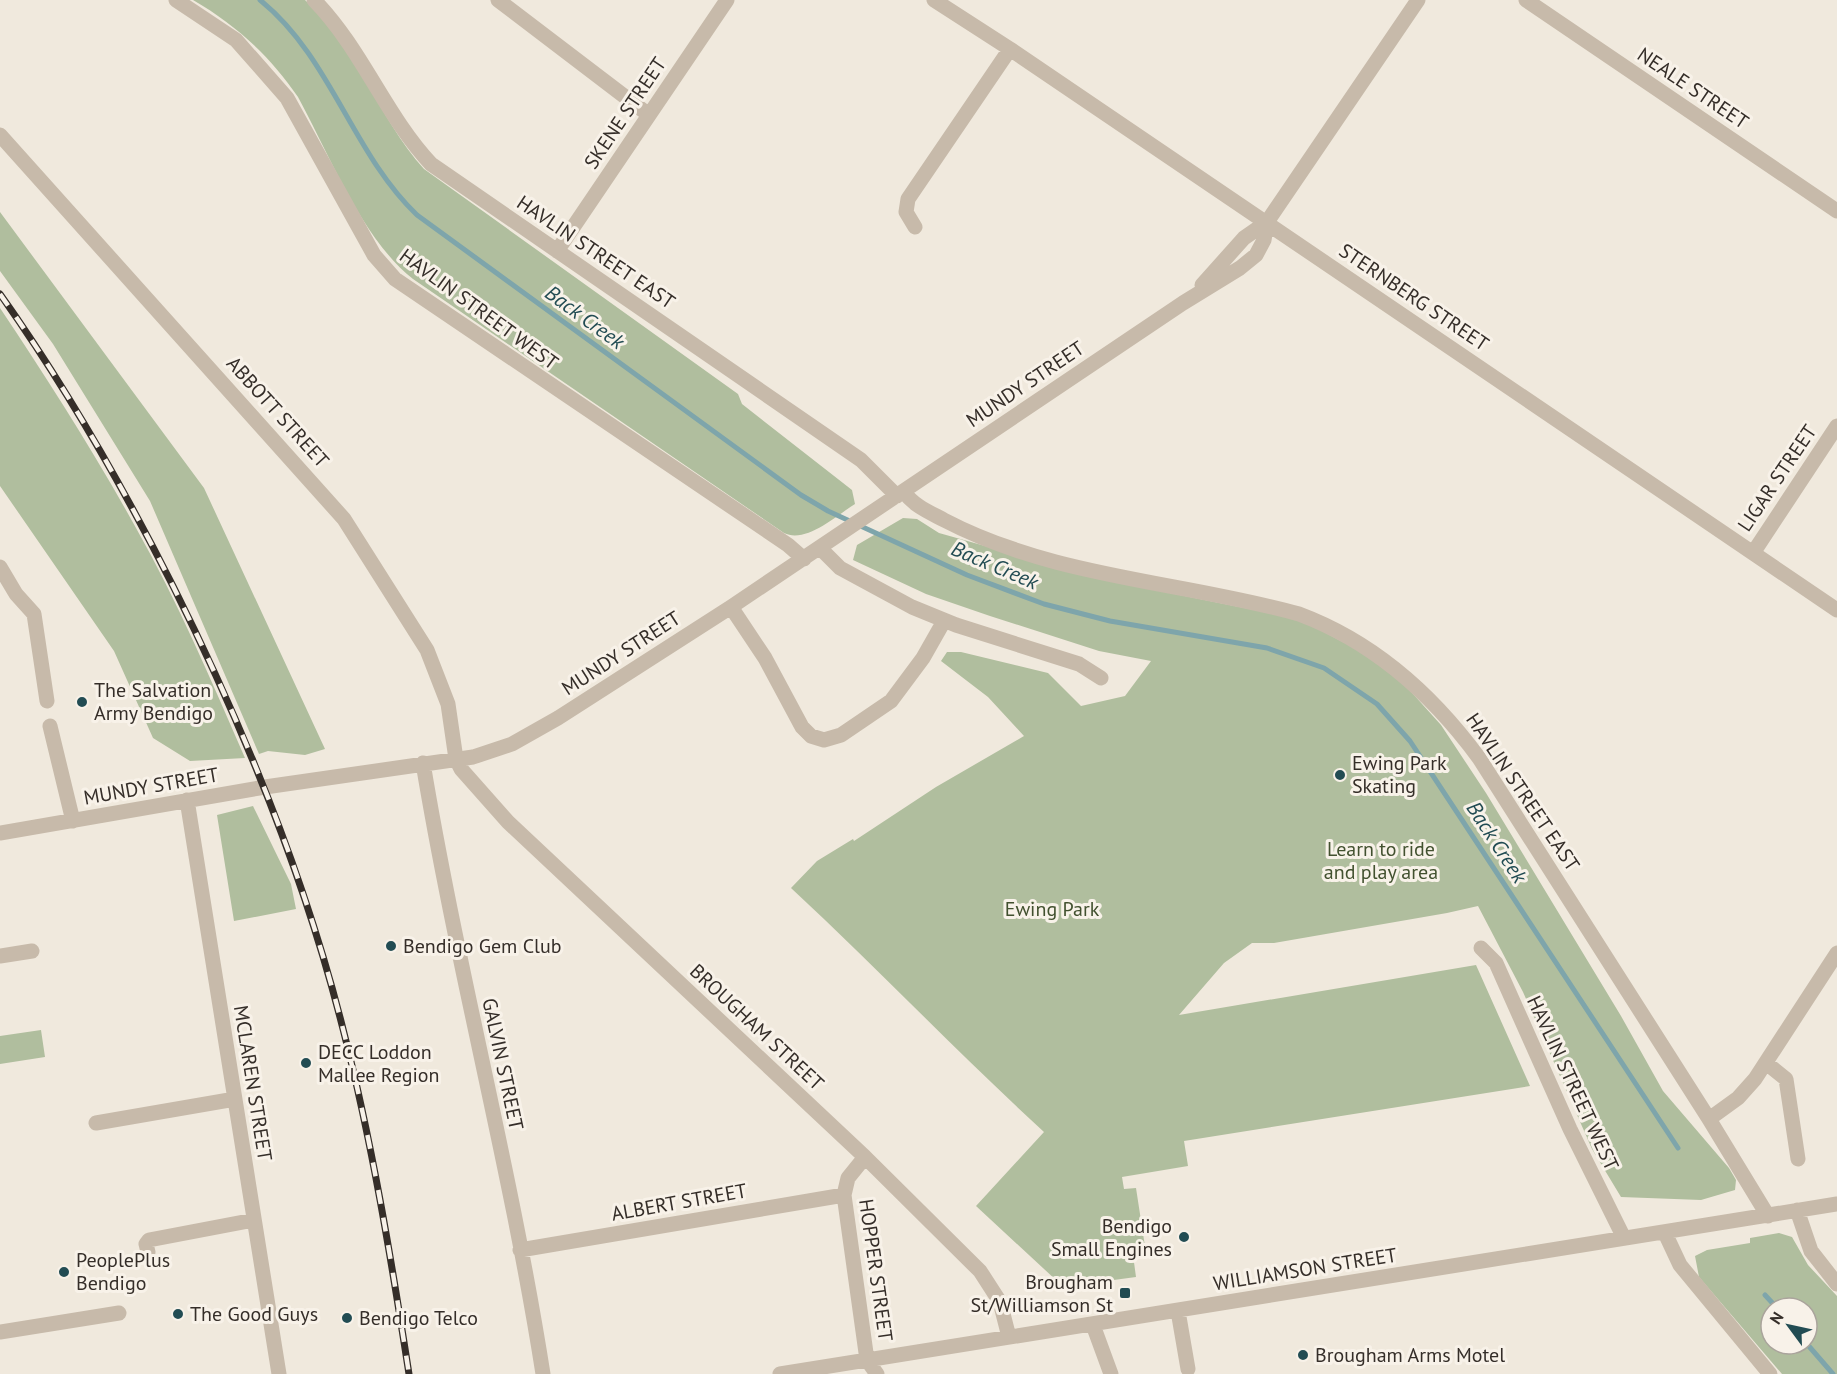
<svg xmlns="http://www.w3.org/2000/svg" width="1837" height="1374" font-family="'PT Sans',sans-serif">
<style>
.green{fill:#b0be9e;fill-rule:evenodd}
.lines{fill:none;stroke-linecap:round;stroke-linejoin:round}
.stream{stroke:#7ea5ab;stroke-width:5}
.minor{stroke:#c7baaa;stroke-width:15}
.rail-casing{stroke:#352e29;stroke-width:7}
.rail{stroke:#f8f2e9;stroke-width:4.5;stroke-dasharray:14;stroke-linecap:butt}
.poi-dot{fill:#224c53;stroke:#f8f2e9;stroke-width:2}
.labels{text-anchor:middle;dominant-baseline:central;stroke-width:6;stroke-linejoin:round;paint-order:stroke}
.street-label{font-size:20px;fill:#352e29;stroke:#f8f2e9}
.poi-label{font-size:20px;fill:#352e29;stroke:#f8f2e9;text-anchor:start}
.park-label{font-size:20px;fill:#42512f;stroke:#f8f2e9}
.water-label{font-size:21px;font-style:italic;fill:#224c53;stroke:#f8f2e9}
</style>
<rect width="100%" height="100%" fill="#f0e9dd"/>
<path class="green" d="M 193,0 L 305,0 C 357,46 378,118 424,169 L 738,394 L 742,404 L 852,490 L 855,504 C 837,515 806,544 784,533 L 413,279 C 362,239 329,154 298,97 C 270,56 236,25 193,0 Z
M 0,212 L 204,488 L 325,749 L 305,755 L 268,751 L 259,754 L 150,501 L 53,344 L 0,271 Z
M 0,308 C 48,380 94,452 136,528 C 178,602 211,680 245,758 L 190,761 L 153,738 L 114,651 L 0,486 Z
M 903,518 L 917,519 L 939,533 L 1110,581 L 1299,619 L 1387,665 L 1441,725 L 1486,793 L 1621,1016 L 1663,1091 L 1729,1168 L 1736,1180 L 1735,1190 L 1701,1200 L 1621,1197 L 1592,1149 L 1523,992 L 1478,906 L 1447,913 L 1274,943 L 1252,943 L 1224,963 L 1179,1015 L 1476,965 L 1530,1086 L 1184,1141 L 1188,1166 L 1122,1177 L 1124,1189 L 1136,1188 L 1146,1253 L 1133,1255 L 1136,1277 L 1069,1286 L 1057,1281 L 976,1206 L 1044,1132 C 958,1053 877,968 791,888 L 817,861 L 853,839 L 854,841 L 936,787 L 1024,736 L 988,697 L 941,661 L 947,652 L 961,652 L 1048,673 L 1081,706 L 1125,696 L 1151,661 L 1099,651 L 990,616 L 926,594 L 853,560 L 857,545 Z
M 253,806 L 291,884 L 296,909 L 234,921 L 217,815 Z
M 41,1030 L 45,1057 L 0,1064 L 0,1036 Z
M 1779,1233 L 1792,1237 L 1808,1265 L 1837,1296 L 1837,1374 L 1782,1374 L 1699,1277 L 1695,1256 L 1707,1250 L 1750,1243 L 1750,1238 ZM 1771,1308 L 1807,1308 L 1807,1344 L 1771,1344 Z"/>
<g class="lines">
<path class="stream" d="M 260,0 C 331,57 352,153 417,215 L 801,495 L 828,511 L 967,575 L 1044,604 L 1110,621 L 1267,648 L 1324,668 L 1377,704 L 1410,741 L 1678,1148
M 1765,1295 L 1777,1308
M 1807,1344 L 1833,1374"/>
<path class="minor" d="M 176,0 L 236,40 L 287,98 L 374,255 L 395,279 L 788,545 L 804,559
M 314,0 C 362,49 385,115 431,164 L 861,460 L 897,496
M 498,0 L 649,115
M 934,0 L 1010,49 L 1837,610
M 1526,0 L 1837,211
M 0,135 L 344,519 L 427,650 L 448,704 L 456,759 L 461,769 L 508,822 L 865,1157 L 980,1271 L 1000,1302 L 1009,1337
M 915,227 L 906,212 L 908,199 L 1010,49
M 557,251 L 727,0
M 1202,285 L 1244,238 L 1267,222 L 1418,0
M 904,492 C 914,506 929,512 944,520 C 1055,578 1181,581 1299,614 C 1374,642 1432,694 1479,758 L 1709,1119 L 1768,1216
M 820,548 L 840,568 L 912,607 L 956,625 L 1079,664 L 1101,678
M 1753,553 L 1837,426
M 0,567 L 16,594 L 34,614 L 47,701
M 731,607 L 765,658 L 802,727 L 811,736 L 824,740 L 841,735 L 891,701 L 923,658 L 944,621
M 50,726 L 73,821
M 423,763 C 457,968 511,1169 543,1374
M 187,800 L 279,1374
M 0,833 L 265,787 L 473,757 L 512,744 L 558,718 L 731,607 L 1183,303 L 1240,268 L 1256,255 L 1264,240 L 1267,222
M 1481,948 L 1496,963 L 1570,1129 L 1624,1238
M 0,956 L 32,951
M 1766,1063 L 1786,1079 L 1798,1159
M 1709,1119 L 1738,1098 L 1755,1079 L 1837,953
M 96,1123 L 235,1099
M 865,1157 L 848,1178 L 844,1195 L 867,1360 L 877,1374
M 1797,1210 L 1811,1251 L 1837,1284
M 1665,1233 L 1680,1265 L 1770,1374
M 520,1250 L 844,1195
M 148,1252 L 146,1244 L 149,1240 L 254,1220
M 1178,1311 L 1188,1369
M 1093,1325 L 1111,1374
M 0,1332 L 119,1313
M 780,1374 L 1837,1204"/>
<g class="rail-casing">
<path id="rail" d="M 0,294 C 66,387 122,485 173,586 C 244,728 304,874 343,1029 C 372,1142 391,1258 409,1374"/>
</g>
<use href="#rail" class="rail"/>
</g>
<g class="poi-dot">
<circle cx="82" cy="702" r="6"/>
<circle cx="1340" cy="775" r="6"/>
<circle cx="391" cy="946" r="6"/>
<circle cx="306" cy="1063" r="6"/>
<circle cx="1184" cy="1237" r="6"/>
<circle cx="64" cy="1272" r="6"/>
<rect x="1119" y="1287" width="12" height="12" rx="3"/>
<circle cx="178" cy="1314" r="6"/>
<circle cx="347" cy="1318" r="6"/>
<circle cx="1303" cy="1355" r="6"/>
</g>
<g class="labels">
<g class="street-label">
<text transform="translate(1693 88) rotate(34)">NEALE STREET</text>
<text transform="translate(625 113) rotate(-56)">SKENE STREET</text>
<text transform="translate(596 252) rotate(34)">HAVLIN STREET EAST</text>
<text transform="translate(1414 297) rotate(34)">STERNBERG STREET</text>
<text transform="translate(479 309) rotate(36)">HAVLIN STREET WEST</text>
<text transform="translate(1025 384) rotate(-34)">MUNDY STREET</text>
<text transform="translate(278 412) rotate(48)">ABBOTT STREET</text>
<text transform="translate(1777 478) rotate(-56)">LIGAR STREET</text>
<text transform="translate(621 653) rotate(-33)">MUNDY STREET</text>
<text transform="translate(151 786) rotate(-10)">MUNDY STREET</text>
<text transform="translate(1523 792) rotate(56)">HAVLIN STREET EAST</text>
<text transform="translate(757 1027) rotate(43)">BROUGHAM STREET</text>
<text transform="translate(503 1064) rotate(78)">GALVIN STREET</text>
<text transform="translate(253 1083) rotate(81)">MCLAREN STREET</text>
<text transform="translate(1573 1083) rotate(65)">HAVLIN STREET WEST</text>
<text transform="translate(679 1202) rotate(-10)">ALBERT STREET</text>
<text transform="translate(1305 1269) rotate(-9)">WILLIAMSON STREET</text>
<text transform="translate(876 1270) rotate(82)">HOPPER STREET</text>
</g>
<g class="poi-label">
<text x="94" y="690">The Salvation<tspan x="94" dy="23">Army Bendigo</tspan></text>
<text x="1352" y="763">Ewing Park<tspan x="1352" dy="23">Skating</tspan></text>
<text x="403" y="946">Bendigo Gem Club</text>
<text x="318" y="1052">DECC Loddon<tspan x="318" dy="23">Mallee Region</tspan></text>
<text x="1172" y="1226" text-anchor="end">Bendigo<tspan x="1172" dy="23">Small Engines</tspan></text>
<text x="76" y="1260">PeoplePlus<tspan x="76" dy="23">Bendigo</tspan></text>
<text x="1113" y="1282" text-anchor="end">Brougham<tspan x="1113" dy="23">St/Williamson St</tspan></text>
<text x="190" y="1314">The Good Guys</text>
<text x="359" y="1318">Bendigo Telco</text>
<text x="1315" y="1355">Brougham Arms Motel</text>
</g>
<g class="park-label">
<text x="1381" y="849">Learn to ride<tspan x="1381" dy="23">and play area</tspan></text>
<text x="1052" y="909">Ewing Park</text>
</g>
<g class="water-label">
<text transform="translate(585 317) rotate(36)">Back Creek</text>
<text transform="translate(995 565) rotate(23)">Back Creek</text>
<text transform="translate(1497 842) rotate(57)">Back Creek</text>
</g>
</g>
<g transform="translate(1789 1326) rotate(303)"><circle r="28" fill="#f8f2e9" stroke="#aaa49c" stroke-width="1.5"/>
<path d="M0-4.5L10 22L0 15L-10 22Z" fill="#224c53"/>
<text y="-9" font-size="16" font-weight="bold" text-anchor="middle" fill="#352e29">N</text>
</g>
</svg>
